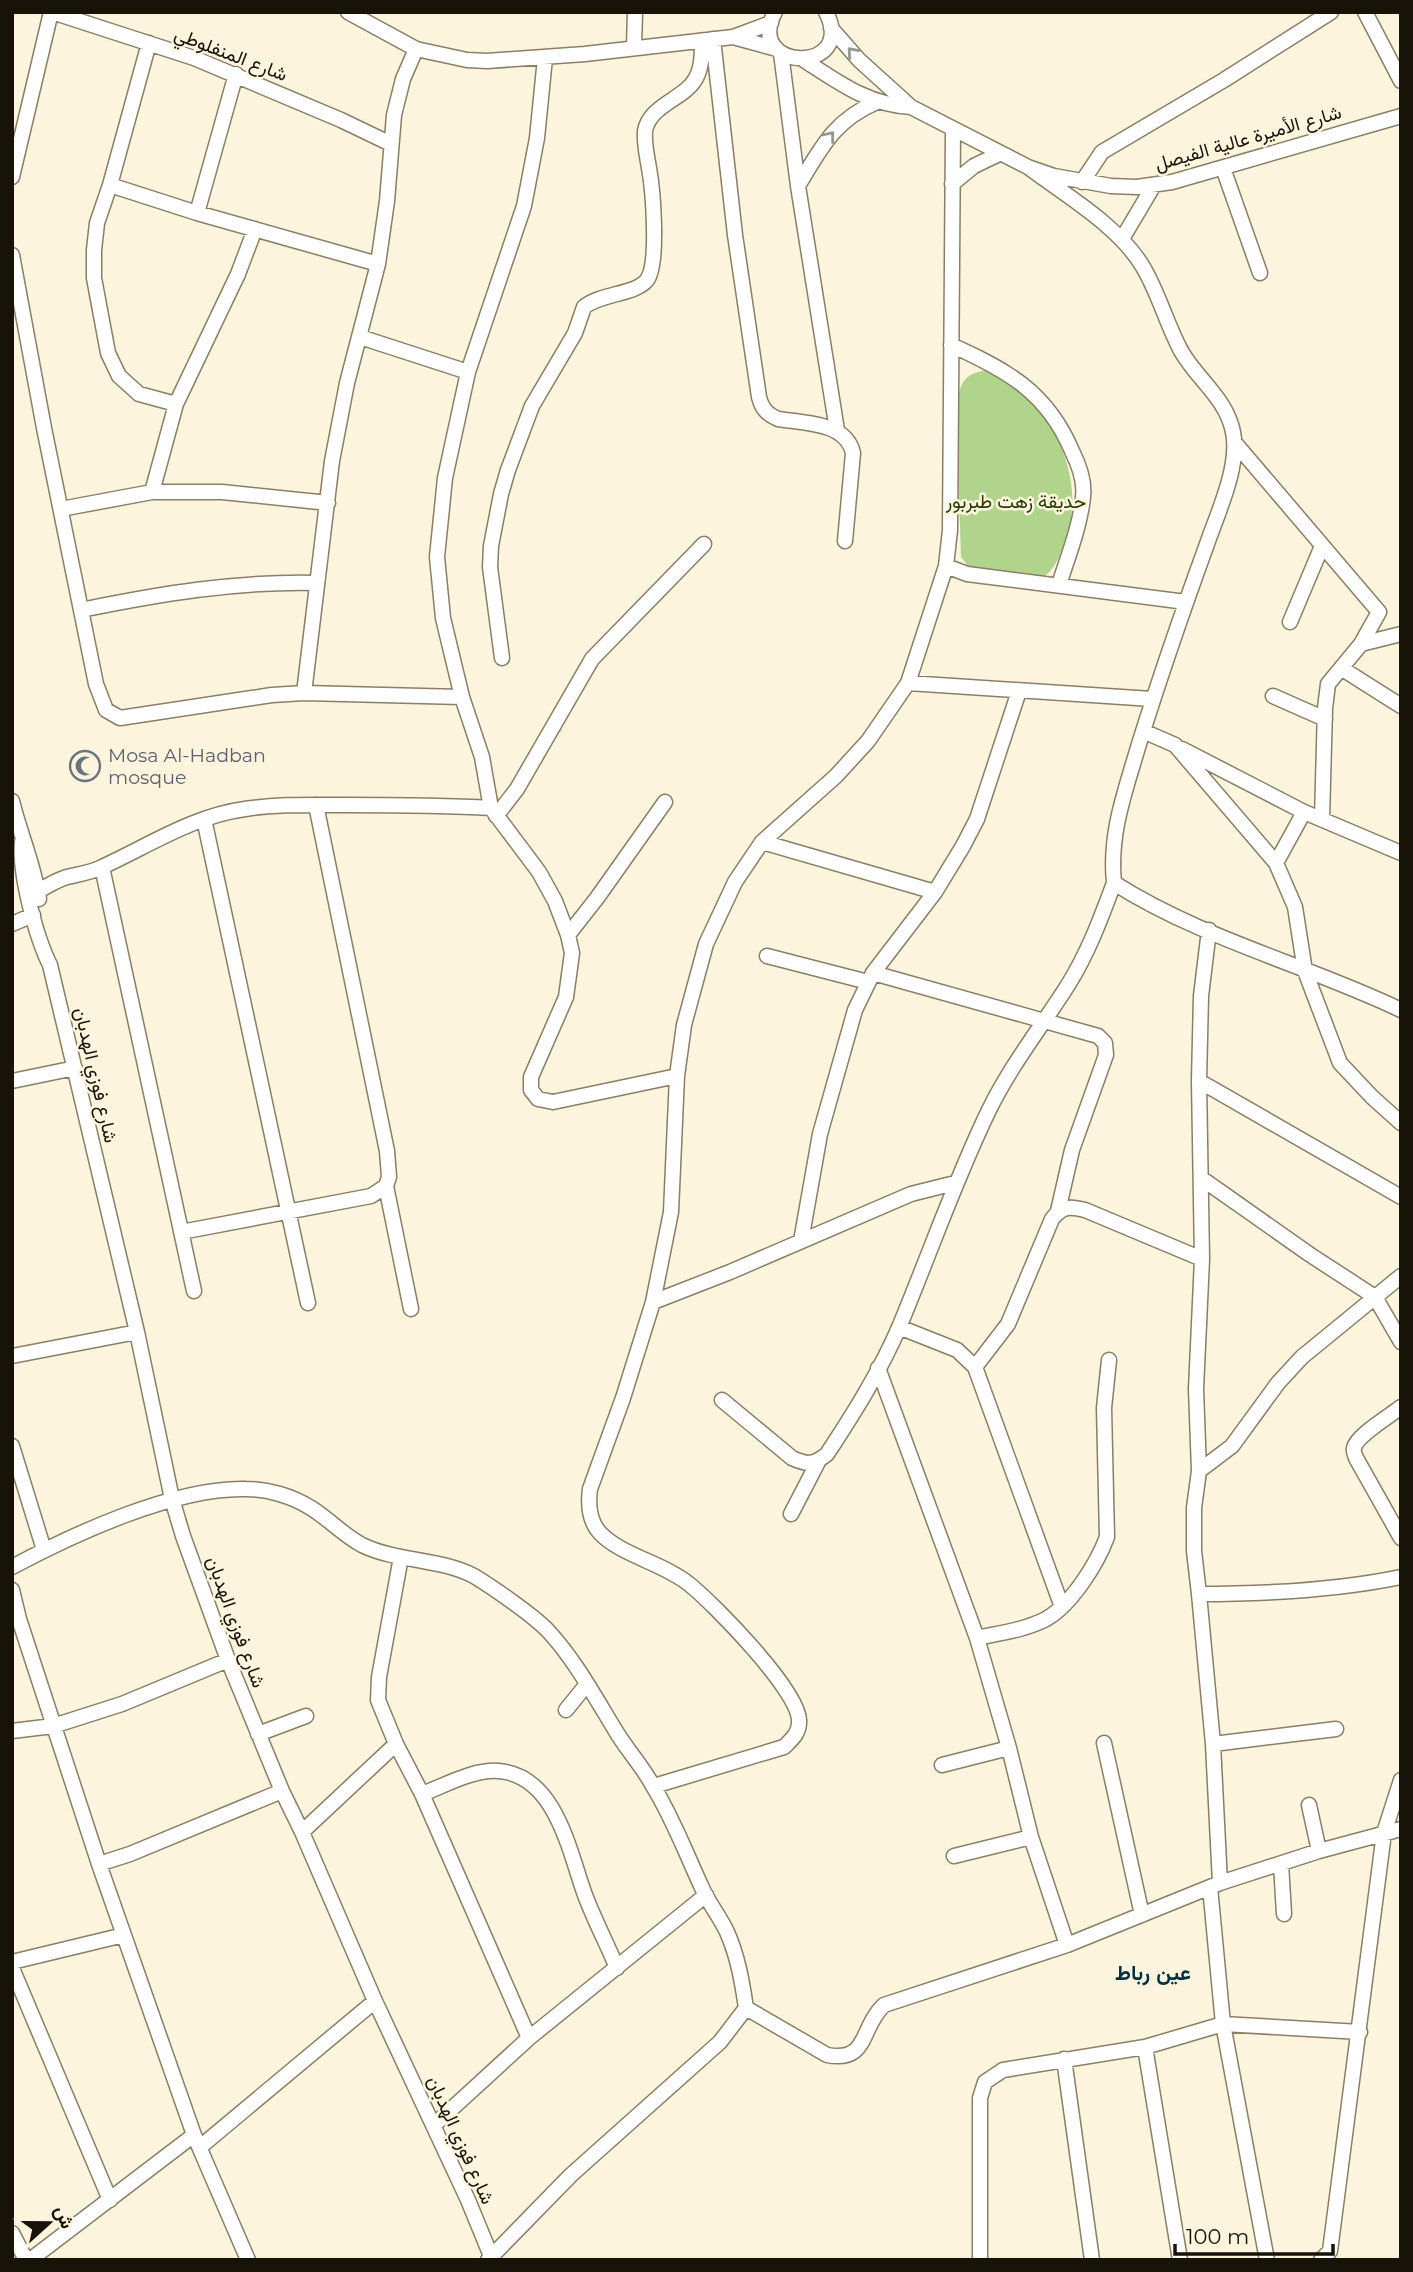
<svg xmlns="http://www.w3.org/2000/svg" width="1413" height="2272" font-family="Montserrat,Vazirmatn,sans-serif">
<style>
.green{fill:#b1d48c}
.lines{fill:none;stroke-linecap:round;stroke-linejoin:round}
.minor-casing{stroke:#897e66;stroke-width:17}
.minor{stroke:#fff;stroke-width:14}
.oneway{stroke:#979590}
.labels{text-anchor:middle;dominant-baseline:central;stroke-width:5;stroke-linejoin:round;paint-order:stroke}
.street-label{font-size:19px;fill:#171309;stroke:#fdf4de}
.park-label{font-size:19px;fill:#243a02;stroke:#fdf4de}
.worship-label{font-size:19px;fill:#5b616d;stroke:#fdf4de;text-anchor:start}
.neighbourhood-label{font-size:21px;font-weight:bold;fill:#003043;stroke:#fdf4de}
</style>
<rect width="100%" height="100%" fill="#fdf4de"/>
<path class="green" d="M 986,370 C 994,374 1003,377 1010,382 C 1057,413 1086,485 1066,538 C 1060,554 1057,568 1042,578 L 993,569 L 980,569 L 968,566 L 961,557 L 956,404 C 962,382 962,375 986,370 Z"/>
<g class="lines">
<g class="minor-casing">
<path id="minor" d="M 52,12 L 194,58 L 341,120 L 391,144
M 348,12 L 416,49 L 467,60 L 487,61 L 585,54 L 733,37 L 771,23
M 775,12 C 743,72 858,75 826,12
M 1365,12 L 1401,81
M 831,28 L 859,60 L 911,107 L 1028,167 L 1054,176 L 1111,186 L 1137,187 L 1172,182 L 1401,116
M 733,37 L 777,49
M 713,39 L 735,235 L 759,397 C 762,409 767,414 778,419 C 804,423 846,422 853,453 L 845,541
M 149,43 L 110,185 L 97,223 L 94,250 L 94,278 L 108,353 L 119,376 L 139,394 L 176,404
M 634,47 L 635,12
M 781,53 L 798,186 L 837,430
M 545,58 L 537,138 L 524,206 L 468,372 L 445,478 L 437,557 L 443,618 L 462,697 L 482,757 L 491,808 L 539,872 L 555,901 L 568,935 L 572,953 L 566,997 L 531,1077 L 531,1090 L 538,1099 L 553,1102 L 677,1076
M 804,60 C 838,82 868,105 911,107
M 1028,167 C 1065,195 1119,226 1143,267 C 1158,292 1166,322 1180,349 C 1196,379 1226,397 1233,432 C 1240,466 1218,512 1207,544 C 1183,610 1160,677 1139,744 C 1125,792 1109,833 1114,883 C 1202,939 1307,965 1401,1010
M 1223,168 L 1260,273
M 12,177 L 51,12
M 1082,182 L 1102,152 L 1224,80 L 1331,12
M 952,184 L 974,166 L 999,154
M 110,185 L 197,213 L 378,264
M 798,186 C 821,148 834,120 877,102
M 197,213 L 236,74
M 1122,239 L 1154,185
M 12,255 L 44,428 L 96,684 L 106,710 L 120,718 L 272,695 L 304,693 L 462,697
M 360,337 L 468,372
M 951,345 C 1007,370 1047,392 1072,451 C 1079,465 1085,482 1083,497 C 1080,527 1068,556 1059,585
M 1235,443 L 1379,612 L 1361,644 L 1328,684 L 1325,708 L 1322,819
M 152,492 L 176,404 L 238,274 L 255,229
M 61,509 L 152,492 L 222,492 L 328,503
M 946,566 L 967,574 L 1186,602
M 81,610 C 159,594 236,581 317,583
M 1290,622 L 1322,546
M 1361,644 L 1401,634
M 502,658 L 490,567 L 491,546 L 501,494 L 508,470 L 532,406 L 575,333 L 584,307 C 601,293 635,295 647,280 C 659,264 653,190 649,168 C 647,156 644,144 645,131 C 649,105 685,99 696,78 C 702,67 702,53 702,41
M 1341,668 L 1401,706
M 908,683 L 1152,699
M 304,693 L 332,461 L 347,383 L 378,264 L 387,201 L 394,115 L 403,79 L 416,49
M 1273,696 L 1325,719
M 1143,731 L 1175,745 L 1276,863 L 1295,907 L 1305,971 L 1340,1063 L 1372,1097 L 1401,1123
M 1182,749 L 1304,812 L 1401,853
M 12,801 C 20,834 34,865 39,899
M 316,805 L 387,1151 L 389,1177 L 386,1186 L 411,1309
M 496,816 L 517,789 L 592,659 L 704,544
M 204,819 L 308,1303
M 22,842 C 19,873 36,937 50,965 L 137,1332 L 172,1499 L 183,1536 L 228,1660 L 282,1791 L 302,1832 L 375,2001 L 468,2200 L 491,2256
M 762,842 L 935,892
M 1276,863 L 1304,812
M 102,867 L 194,1291
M 29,897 C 41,890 53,881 67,877 C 79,874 90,873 102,867 C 150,845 193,816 245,809 C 276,804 310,805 342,805 C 392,805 441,805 491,808
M 12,924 L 33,915
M 1209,930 L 1201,996 L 1199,1081 L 1202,1259 L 1196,1389 L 1199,1471 L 1194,1508 L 1194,1551 L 1199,1594 C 1264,1594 1338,1590 1401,1577
M 568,935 L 597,898 L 665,802
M 767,956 L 868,982
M 873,973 L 1098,1036 L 1105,1043 L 1106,1055 L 1072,1150 L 1058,1211
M 12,1081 L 75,1068
M 1199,1081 L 1401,1197
M 1201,1178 L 1309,1254 L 1375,1297 L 1401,1342
M 181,1232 L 371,1196 L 386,1186
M 801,1241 L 820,1134 L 855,1010 L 873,973 L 935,892 L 963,846 L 977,819 L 1019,691
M 653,1302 L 730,1272 L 911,1194 L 955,1183
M 899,1327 L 957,1350 L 975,1367 L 1062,1607
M 12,1356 L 137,1332
M 975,1367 L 1008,1324 L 1052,1219 C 1062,1206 1070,1206 1085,1210 L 1202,1259
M 878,1368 L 977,1638 L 1009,1748 L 1031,1837 L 1067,1945
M 722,1400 L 792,1458 C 807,1465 814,1465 827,1454 C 854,1413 881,1370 900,1325 C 930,1253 955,1180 989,1110 C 1011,1065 1042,1026 1068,985 C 1088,953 1101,918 1114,883
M 1401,1407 C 1391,1415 1356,1436 1354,1448 C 1353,1451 1355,1455 1356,1458 L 1401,1538
M 12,1446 L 44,1550
M 1199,1471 L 1232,1446 L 1278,1383 L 1302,1357 L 1401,1276
M 791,1514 L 818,1462
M 401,1557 L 379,1677 L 378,1700 L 396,1744 L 422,1794 L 529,2038
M 12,1567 C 74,1534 175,1487 246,1489 C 268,1489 292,1496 311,1508 C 329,1519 343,1535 362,1545 C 397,1562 439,1558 474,1576 C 492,1587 536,1617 550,1633 C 577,1663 596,1699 617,1733 C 628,1751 643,1767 653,1786 C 673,1818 687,1856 703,1890 C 710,1905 720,1917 727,1932 C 738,1957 742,1981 746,2008 L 720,2042 L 571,2175 L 488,2260
M 12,1590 L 19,1619 L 99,1864 L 194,2135 L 248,2260
M 1199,1594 L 1213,1744 L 1220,1883
M 977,1638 C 1000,1633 1025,1630 1046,1619 C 1071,1605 1097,1564 1107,1537 L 1104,1408 L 1109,1360
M 566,1710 L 587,1684
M 12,1731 L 53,1726 L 122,1704 L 228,1660
M 258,1734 L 306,1716
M 1104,1743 L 1142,1915
M 1213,1744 L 1336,1729
M 942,1765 L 1009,1748
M 654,1786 L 784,1747 C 792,1739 800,1733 799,1720 C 798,1690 715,1605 689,1584 C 663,1563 623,1556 601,1534 C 589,1522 588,1504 590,1489 L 623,1398 L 653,1302 L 671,1212 L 677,1076 L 684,1025 L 706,944 L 735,882 L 762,842 L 836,776 L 868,741 L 908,683 L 946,566 L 950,530 L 953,129
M 422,1794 C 446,1785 473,1769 499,1771 C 556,1776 569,1851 585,1895 C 594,1919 607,1944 617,1968
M 1309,1805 L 1319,1851
M 302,1832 L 396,1744
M 954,1856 L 1031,1837
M 99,1864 L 130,1854 L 282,1791
M 1281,1864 L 1284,1914
M 12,1962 L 124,1935
M 12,1968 L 110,2200
M 746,2008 L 827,2055 C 869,2063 860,2027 884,2005 L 1067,1945 L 1220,1883 L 1319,1851 L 1401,1829
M 1145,2047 L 1180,2260
M 1064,2059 L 1092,2260
M 434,2125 L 529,2038 L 706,1895
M 200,2147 L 375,2001
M 12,2233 L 26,2260
M 30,2260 L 194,2135
M 980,2260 L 980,2098 L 985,2082 L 1003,2070 L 1145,2047 L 1223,2024 L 1210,1887
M 1267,2260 L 1223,2024 L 1360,2032
M 1321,2260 L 1330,2251 L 1384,1833 L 1401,1780"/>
</g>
<use href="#minor" class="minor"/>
</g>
<defs><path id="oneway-chevron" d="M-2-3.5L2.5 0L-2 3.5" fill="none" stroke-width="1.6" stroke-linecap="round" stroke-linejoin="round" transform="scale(1.75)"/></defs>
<g class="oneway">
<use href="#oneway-chevron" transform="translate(852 52) rotate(-131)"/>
<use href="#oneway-chevron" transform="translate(830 136) rotate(-52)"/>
</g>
<defs>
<g id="mosque-ring" transform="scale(1.575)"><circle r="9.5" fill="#fdf4de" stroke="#6b7280" stroke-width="1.5"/><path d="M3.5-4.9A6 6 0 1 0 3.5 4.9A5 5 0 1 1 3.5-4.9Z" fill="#6b7280"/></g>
</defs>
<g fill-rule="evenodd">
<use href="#mosque-ring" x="85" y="766"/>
</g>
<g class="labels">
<g class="street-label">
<text transform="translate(231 54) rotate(21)">شارع المنفلوطي</text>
<text transform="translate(1248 138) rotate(-16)">شارع الأميرة عالية الفيصل</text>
<text transform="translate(96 1075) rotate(77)">شارع فوزي الهدبان</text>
<text transform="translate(236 1622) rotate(70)">شارع فوزي الهدبان</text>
<text transform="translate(461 2140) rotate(66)">شارع فوزي الهدبان</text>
</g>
<g class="park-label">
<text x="1016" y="501">حديقة زهت طبربور</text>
</g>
<g class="worship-label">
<text x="108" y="755">Mosa Al-Hadban<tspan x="108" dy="22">mosque</tspan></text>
</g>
<g class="neighbourhood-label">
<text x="1153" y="1972">عين رباط</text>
</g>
</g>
<rect width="1413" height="2272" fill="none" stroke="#171309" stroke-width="28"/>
<g transform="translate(49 2223) rotate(69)" stroke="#fdf4de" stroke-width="5" paint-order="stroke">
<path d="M0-5L12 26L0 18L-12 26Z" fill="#171309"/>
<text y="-10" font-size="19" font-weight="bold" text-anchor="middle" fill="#171309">ش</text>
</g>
<path d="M1175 2244v10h158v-10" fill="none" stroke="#171309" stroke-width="3.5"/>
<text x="1186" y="2244" font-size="21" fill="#171309" stroke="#fdf4de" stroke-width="5" paint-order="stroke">100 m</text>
</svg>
